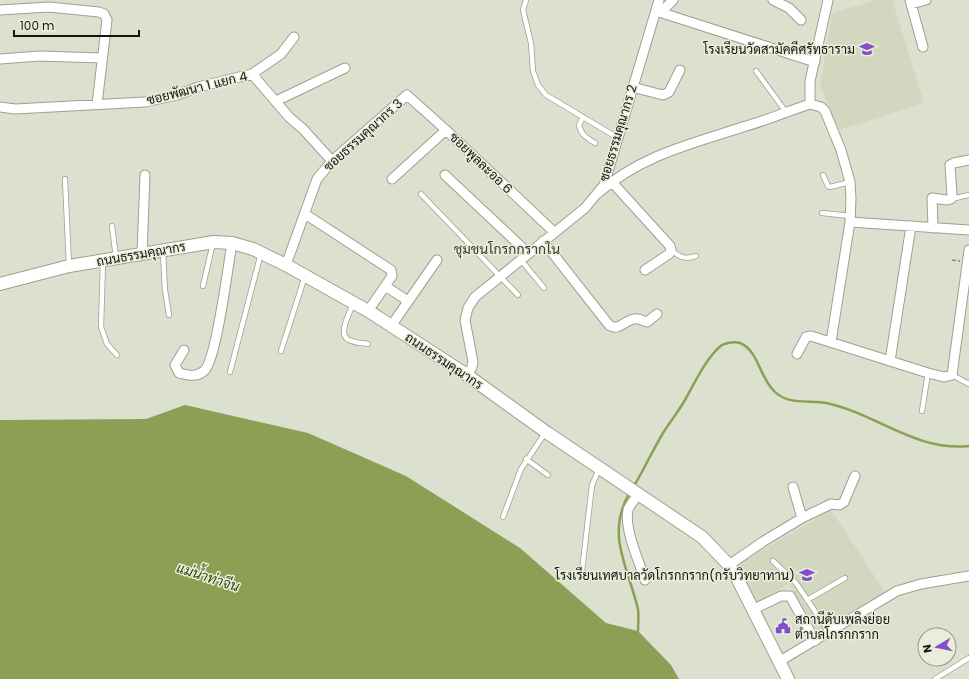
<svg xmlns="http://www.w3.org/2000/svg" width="969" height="679" font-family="Poppins,Sarabun,sans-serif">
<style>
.built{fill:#d1d8bf}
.water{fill:#8d9f54}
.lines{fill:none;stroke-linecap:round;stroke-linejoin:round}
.stream{stroke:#8d9f54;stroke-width:2.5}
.service-casing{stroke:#9ca190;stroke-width:6}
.minor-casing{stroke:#9ca190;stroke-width:11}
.tertiary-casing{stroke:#9ca190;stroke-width:14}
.path{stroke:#878b7e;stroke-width:1.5;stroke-dasharray:4 2;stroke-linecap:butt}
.service{stroke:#fff;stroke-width:4.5}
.minor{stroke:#fff;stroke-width:9}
.tertiary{stroke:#fff;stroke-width:12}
.labels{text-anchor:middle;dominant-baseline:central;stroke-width:3;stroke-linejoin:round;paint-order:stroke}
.poi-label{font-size:13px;fill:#141610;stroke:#e9eedc;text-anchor:end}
.street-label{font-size:13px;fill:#141610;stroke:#e9eedc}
.neighbourhood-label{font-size:14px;fill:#393d2f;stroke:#e9eedc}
.water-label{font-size:14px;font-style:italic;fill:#374207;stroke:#e9eedc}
</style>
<rect width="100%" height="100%" fill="#dce1cf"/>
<path class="built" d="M 877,0 L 892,0 L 924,103 L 839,130 L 820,86 L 832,13 Z
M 831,510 L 885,592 L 817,631 L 789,584 L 756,602 L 735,566 Z"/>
<path class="water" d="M 185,405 L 308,433 L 406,476 L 520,548 L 606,623 L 638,631 L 671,665 L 679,679 L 0,679 L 0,420 L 146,419 Z"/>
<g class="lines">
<path class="stream" d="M 634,486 C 644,469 653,450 663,433 C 670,422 678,412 685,400 C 694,384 707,356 722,345 C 726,343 735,341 740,343 C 758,350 760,378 774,391 C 787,405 808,400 826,403 C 875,413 916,452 969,446
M 630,492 C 605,534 628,567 638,609 C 639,616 638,624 638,631 L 636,634"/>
<g class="service-casing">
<path id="service" d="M 526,0 L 523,10 L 531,43 L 533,71 L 538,85 L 546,95 L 618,138
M 756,71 L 786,112
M 583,117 L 579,125 C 581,135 587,138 595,143
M 823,175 L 828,186 L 830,187 L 850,182
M 65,179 L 69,265
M 421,194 L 518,295
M 951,199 L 969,195
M 822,213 L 851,216
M 112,226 L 116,258
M 671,250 C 680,257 685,260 696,256
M 163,252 L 165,290 L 169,315
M 520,259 L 544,288
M 103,262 L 101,327 L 107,344 L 117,355
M 203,286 L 213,243
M 353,304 C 350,312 337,335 349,340 C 355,343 362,343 368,344
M 281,351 L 305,276
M 230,372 L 261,253
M 952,375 L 969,384
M 922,411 L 928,373
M 526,459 L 548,475
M 503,517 L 521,469 L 545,433
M 773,561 L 796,583 L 829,632
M 582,571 L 592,485 L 599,469
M 807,600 L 845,578
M 935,679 L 969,658"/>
</g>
<g class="minor-casing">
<path id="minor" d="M 773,0 L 789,8 L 801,20
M 910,0 L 923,47
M 911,4 L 926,0
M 0,10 L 49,7 L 99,12 L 104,14 L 107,20 L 97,104
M 656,11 L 815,62
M 661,12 L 673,0
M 0,59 L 39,56 L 102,58
M 252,74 L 281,54 L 294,37
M 632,87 L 663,95 L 669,92 L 680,70
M 276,101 L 345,68
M 810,104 L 810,81 L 828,0
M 0,107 L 15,109 L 145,102 L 177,95 L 198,87 L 252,74 L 289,117 L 303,129 L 332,161
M 445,175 L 528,253
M 392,179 L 446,130
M 611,181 L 670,246 L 671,250 L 669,254 L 645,270
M 597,194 C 641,155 691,144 746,126 C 768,120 788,111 810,104 L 821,107 L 825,111 L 841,150 L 850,182 L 851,198 L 850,222 L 831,342
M 305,214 L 391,270 L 392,276 L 368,311
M 850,222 L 969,230
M 933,228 L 932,198 L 947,200 L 951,199 L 952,195 L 950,165 L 954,163 L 969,160
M 543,241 L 609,325 C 619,332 624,320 635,319 C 639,318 643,321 647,322 L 657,314
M 142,254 L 145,175
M 286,265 L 317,179 L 332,161 L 407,95 L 446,130 L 554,232
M 385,286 L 408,301
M 391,326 L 437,260
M 184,350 L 175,365 L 179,373 C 188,375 197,378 205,370 C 217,356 228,266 232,243
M 797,354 L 806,337 L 811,336 L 928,373 L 944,377 L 952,375 L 969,250
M 890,361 L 911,226
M 467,375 L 472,367 L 473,362 L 465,320 L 468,308 L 475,297 L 585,208 L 604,185 L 659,0
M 639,494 C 635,499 630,504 628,510 C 624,529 639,561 645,580
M 802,518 L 831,504 L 839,505 L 844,502 L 855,476
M 729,565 L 764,541 L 802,518 L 793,487
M 754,609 L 781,596 L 790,596 L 815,641
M 780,661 L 897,591 L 921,584 L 969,576"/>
</g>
<g class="tertiary-casing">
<path id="tertiary" d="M 0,284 L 69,266 L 214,242 L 232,243 L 253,249 L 286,265 L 370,312 L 467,375 L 546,432 L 702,537 L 727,563 L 736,576 L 788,679"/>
</g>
<path class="path" d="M 952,260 L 960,261"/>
<use href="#service" class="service"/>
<use href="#minor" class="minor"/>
<use href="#tertiary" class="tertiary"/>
</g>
<defs>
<g id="school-bare" transform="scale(1.2)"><path d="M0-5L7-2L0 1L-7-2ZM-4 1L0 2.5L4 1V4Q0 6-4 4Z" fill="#824fc6" stroke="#e9eedc" stroke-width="2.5" paint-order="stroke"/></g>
<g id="civic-bare" transform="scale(1.2)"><path d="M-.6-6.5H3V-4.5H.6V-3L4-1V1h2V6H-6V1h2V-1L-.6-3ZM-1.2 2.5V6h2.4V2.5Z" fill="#824fc6" stroke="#e9eedc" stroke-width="2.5" paint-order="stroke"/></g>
</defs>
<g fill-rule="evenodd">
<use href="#school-bare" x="867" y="49"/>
<use href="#school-bare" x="807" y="575"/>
<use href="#civic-bare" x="783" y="626"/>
</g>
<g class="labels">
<g class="poi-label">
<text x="855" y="49">โรงเรียนวัดสามัคคีศรัทธาราม</text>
<text x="795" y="575">โรงเรียนเทศบาลวัดโกรกกราก(กรับวิทยาทาน)</text>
<text x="795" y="619" text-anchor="start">สถานีดับเพลิงย่อย<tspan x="795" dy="15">ตำบลโกรกกราก</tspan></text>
</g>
<g class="street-label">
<text transform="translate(197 88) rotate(-14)">ซอยพัฒนา 1 แยก 4</text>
<text transform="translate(618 133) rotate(-73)">ซอยธรรมคุณากร 2</text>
<text transform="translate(363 135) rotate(-42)">ซอยธรรมคุณากร 3</text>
<text transform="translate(481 163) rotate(44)">ซอยพูลละออ 6</text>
<text transform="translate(141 254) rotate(-10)">ถนนธรรมคุณากร</text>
<text transform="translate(444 361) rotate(34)">ถนนธรรมคุณากร</text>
</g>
<g class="neighbourhood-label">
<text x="507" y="249">ชุมชนโกรกกรากใน</text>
</g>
<g class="water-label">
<text transform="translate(208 577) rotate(18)">แม่น้ำท่าจีน</text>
</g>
</g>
<g transform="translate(937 647) rotate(260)"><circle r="19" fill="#e9eedc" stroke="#94988a"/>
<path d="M0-3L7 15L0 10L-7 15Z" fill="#824fc6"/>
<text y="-6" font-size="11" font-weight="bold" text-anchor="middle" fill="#141610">N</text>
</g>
<path d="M14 30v6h125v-6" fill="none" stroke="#141610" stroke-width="2"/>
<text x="20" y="30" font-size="12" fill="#141610" stroke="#e9eedc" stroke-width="3" paint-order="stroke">100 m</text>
</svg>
